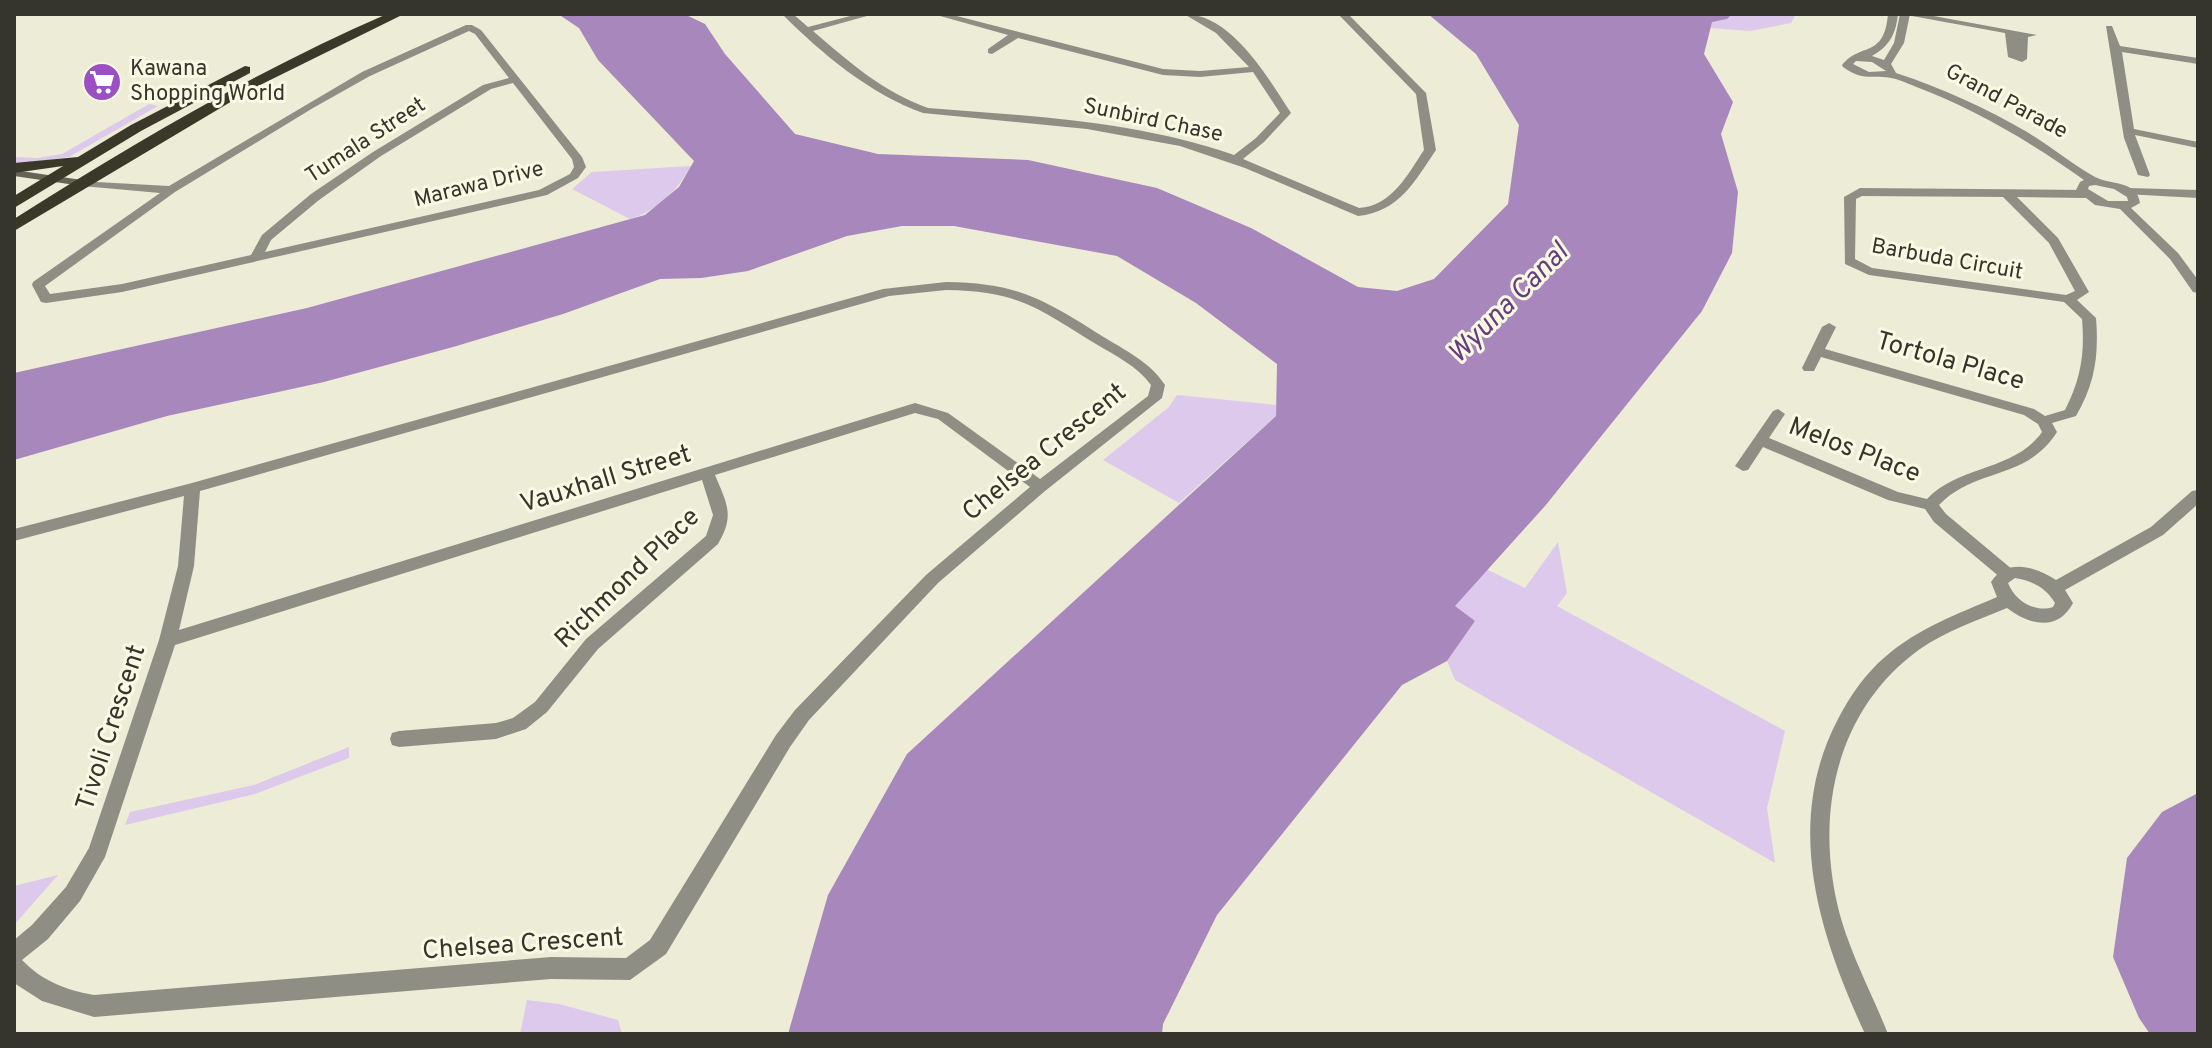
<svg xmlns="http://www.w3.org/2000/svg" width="2212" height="1048" font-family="Overpass,sans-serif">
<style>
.green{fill:#ddc9eb}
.water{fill:#a787bc}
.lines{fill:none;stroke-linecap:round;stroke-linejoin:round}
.minor{fill:#8f8e85;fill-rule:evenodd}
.tertiary{fill:#8f8e85;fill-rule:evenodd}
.secondary{fill:#636356;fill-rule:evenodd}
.trunk{fill:#3a3828;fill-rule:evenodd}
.labels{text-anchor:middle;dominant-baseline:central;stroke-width:6;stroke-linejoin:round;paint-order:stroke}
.far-poi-label{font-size:22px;fill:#35352d;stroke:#faf9e3;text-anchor:start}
.far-street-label{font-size:22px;fill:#35352d;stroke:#faf9e3}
.street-label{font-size:26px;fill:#35352d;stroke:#faf9e3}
.water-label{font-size:28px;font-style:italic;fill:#663c7e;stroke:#faf9e3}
</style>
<rect width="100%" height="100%" fill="#edecd6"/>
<path class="green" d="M 1732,14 L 1796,14 L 1791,23 L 1750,31 L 1710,28 L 1712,21 L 1727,19 Z
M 149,104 L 158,106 L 69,157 L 14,165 L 14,157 L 37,158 L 62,154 Z
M 691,166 C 677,191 657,211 630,219 L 572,189 L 592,172 Z
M 1177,395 L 1276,405 L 1276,416 L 1179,503 L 1103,460 L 1169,407 Z
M 1558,542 L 1567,593 L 1557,606 L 1785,731 L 1767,808 L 1775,863 L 1455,680 L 1447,661 L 1475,621 L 1454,607 L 1486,569 L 1525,588 Z
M 349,747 L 349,758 L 255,794 L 125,825 L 130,812 L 254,785 Z
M 58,875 L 14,925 L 14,886 Z
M 527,1000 L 559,1004 L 618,1020 L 622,1034 L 520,1034 Z"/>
<path class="water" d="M 558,14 L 684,14 L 705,24 L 725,54 L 795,134 L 878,154 L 1028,160 L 1157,188 L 1251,228 L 1358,287 L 1397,291 L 1434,279 L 1508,204 L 1519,125 L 1476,54 L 1428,14 L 1732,14 L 1727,19 L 1712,22 L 1704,54 L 1733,102 L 1721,134 L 1738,192 L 1732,253 L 1702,311 L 1545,506 L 1455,606 L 1475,621 L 1447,661 L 1402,685 L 1217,915 L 1163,1024 L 1162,1034 L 788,1034 L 828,895 L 907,754 L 1276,416 L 1277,364 L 1196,303 L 1117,256 L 954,226 L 902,226 L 847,236 L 748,271 L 701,278 L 660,279 L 563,314 L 453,347 L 324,382 L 167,416 L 14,460 L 14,373 L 307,308 L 645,215 L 679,187 L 694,161 L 598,60 L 579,28 Z
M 2198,793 L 2198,1034 L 2150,1034 L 2139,1018 L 2113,957 L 2127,858 L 2162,812 Z"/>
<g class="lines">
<path class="minor" d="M 782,14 L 793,14 L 808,27 L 858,14 L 874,14 L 813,31 C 849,62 883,92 928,108 C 1031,116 1136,121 1234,155 L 1256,138 L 1280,113 L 1253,72 L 1200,77 L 1163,75 L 1018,38 L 992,54 L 988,53 L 988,49 L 1008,35 L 933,14 L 949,14 L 1163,69 L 1200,71 L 1249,67 L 1216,33 L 1184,14 C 1232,14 1268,78 1291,113 L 1264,142 L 1243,159 L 1359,208 C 1392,206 1408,174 1424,150 L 1416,94 L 1338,14 L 1348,14 L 1426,93 L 1436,150 C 1415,181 1399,212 1358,216 L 1245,168 L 1180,146 L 1087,129 L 923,113 C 870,94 822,54 782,14 Z
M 1901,14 L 1923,14 L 2037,35 L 2028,37 L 2027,59 L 2022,62 L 2008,57 L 2005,33 Z
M 466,25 L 472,25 L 481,30 L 582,157 L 586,167 L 578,178 L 547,195 L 122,292 L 46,303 L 41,302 L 32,285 L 33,282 L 160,193 L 82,186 L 78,185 L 78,181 L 169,186 L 362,72 ZM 469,31 L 475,34 L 509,78 L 483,85 L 373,152 L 311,194 L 262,235 L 251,255 L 122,284 L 50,294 L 45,286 L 175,192 L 313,108 L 370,76 ZM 513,83 L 572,159 L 574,167 L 570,174 L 539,190 L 265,252 L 271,240 L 319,200 L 381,156 L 491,89 Z
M 2106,26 L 2112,26 L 2120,46 L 2198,58 L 2198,64 L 2122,52 L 2134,129 L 2198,142 L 2198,148 L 2135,135 L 2150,175 L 2148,177 L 2138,175 L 2124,138 Z
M 1860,188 L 2085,190 L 2091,194 L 2085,198 L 2017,197 L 2058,238 L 2089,292 L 2077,300 L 2096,318 C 2099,355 2095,384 2076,416 L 2052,423 L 2057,432 C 2026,481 1975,467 1939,505 L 1946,514 L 2013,570 L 2015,574 L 2013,578 L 2001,578 L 1934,522 L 1925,509 L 1888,500 L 1763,447 L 1748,470 L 1743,471 L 1735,466 L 1773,411 L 1778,409 L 1785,414 L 1769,438 L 1898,492 L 1927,499 C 1959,465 2015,471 2042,432 L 2038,424 L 2024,415 L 1821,357 L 1814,371 L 1804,371 L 1802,368 L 1822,327 L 1829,323 L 1836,327 L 1825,349 L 2034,409 L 2045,416 L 2065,410 C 2081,379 2085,353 2082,319 L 2064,302 L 1869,275 L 1845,264 L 1844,197 ZM 1862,196 L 2003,197 L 2049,243 L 2075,291 L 2066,295 L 1872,268 L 1855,259 L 1856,199 Z
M 2129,188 L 2198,190 L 2198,198 L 2125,194 L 2125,190 Z
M 946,282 C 1018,283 1043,299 1102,336 C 1126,351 1149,361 1165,385 L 1162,398 L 1045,491 L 938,583 L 809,720 L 790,747 L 666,954 L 630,980 L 551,979 L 94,1017 L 42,1001 L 14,983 L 14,940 L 32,925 L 66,887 L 89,848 L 159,640 L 178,566 L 184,496 L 14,541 L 14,529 L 192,483 L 883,289 ZM 946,290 C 1019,291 1037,308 1096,344 C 1116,356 1137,366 1151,385 L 1148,396 L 1040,479 L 948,413 L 915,403 L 179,630 L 194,566 L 200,491 L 889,296 ZM 915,413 L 938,419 L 1030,487 L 926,575 L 795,710 L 776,735 L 650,940 L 626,958 L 551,957 L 94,995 C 66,990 42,981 22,960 L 48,939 L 80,901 L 105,857 L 175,645 L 702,480 L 713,515 L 706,536 L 586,639 L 535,702 L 513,718 L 496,723 L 399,731 L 392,733 L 390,739 L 392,745 L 399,747 L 496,739 L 526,729 L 547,712 L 598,649 L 718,544 C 735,515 727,504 715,475 Z"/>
<path class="tertiary" d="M 1888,14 L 1898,14 C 1896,33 1890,46 1872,56 L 1884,60 L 1894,43 L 1900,14 L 1910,14 L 1904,43 L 1891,64 L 1896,73 C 1942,88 1986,108 2027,132 C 2050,146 2072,164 2095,177 C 2110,185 2137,180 2140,203 L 2131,208 L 2178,253 L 2198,280 L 2198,293 L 2193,292 L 2170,259 L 2120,209 L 2095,205 L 2076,190 L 2080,182 L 2084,180 C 2031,142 1975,109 1914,86 C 1907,83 1898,79 1891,78 C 1870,74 1864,82 1843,67 L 1842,65 C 1861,42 1884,59 1888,14 ZM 1856,61 L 1872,62 L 1886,71 L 1869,72 L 1853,64 ZM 2095,185 L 2114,189 L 2127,197 L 2128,201 L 2108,201 L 2088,189 L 2089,186 Z
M 2198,490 L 2198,504 L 2163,535 L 2065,590 L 2073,603 C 2058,632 2029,625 2007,608 C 1978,620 1946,631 1920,649 C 1832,712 1813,823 1842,922 C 1854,961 1873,996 1888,1034 L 1865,1034 C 1819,934 1783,824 1838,719 C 1850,696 1865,674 1885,657 C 1918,628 1958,614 1997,597 L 1991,582 C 2006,558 2035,566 2056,580 L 2151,527 L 2192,491 ZM 2015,578 C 2033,581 2046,588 2055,603 L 2053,607 C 2035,613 2015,601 2008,583 Z"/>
<path class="secondary" d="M 14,170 L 82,180 L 88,183 L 82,186 L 14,176 Z"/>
<path class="trunk" d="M 387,14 L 404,14 L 254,88 L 14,231 L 14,219 C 134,143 256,71 387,14 Z
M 245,66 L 250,67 L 250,73 L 141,131 L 14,208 L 14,196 L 63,166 L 14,173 L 14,163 L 78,157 L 131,125 Z"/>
</g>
<defs>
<g id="supermarket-disc" transform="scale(2)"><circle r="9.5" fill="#9a50c2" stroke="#faf9e3"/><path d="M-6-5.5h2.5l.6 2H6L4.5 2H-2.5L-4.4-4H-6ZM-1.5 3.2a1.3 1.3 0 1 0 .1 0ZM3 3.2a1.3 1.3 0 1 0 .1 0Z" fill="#fff"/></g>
</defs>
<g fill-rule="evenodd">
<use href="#supermarket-disc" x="102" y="82"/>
</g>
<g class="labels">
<g class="far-poi-label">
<text x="130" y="69">Kawana<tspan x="130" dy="25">Shopping World</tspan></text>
</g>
<g class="far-street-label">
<text transform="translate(2006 102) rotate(28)">Grand Parade</text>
<text transform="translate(1153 121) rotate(12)">Sunbird Chase</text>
<text transform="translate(366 141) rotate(-33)">Tumala Street</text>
<text transform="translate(479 185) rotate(-14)">Marawa Drive</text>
<text transform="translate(1947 260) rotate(10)">Barbuda Circuit</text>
</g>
<g class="street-label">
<text transform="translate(1950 362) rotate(16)">Tortola Place</text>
<text transform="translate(1854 451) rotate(21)">Melos Place</text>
<text transform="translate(1045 453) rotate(-39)">Chelsea Crescent</text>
<text transform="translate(606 480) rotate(-17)">Vauxhall Street</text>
<text transform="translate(628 579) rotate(-44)">Richmond Place</text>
<text transform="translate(112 728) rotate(-72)">Tivoli Crescent</text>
<text transform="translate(523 945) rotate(-4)">Chelsea Crescent</text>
</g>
<g class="water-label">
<text transform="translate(1509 304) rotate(-45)">Wyuna Canal</text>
</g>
</g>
<rect width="2212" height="1048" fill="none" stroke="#35352d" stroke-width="32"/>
</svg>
